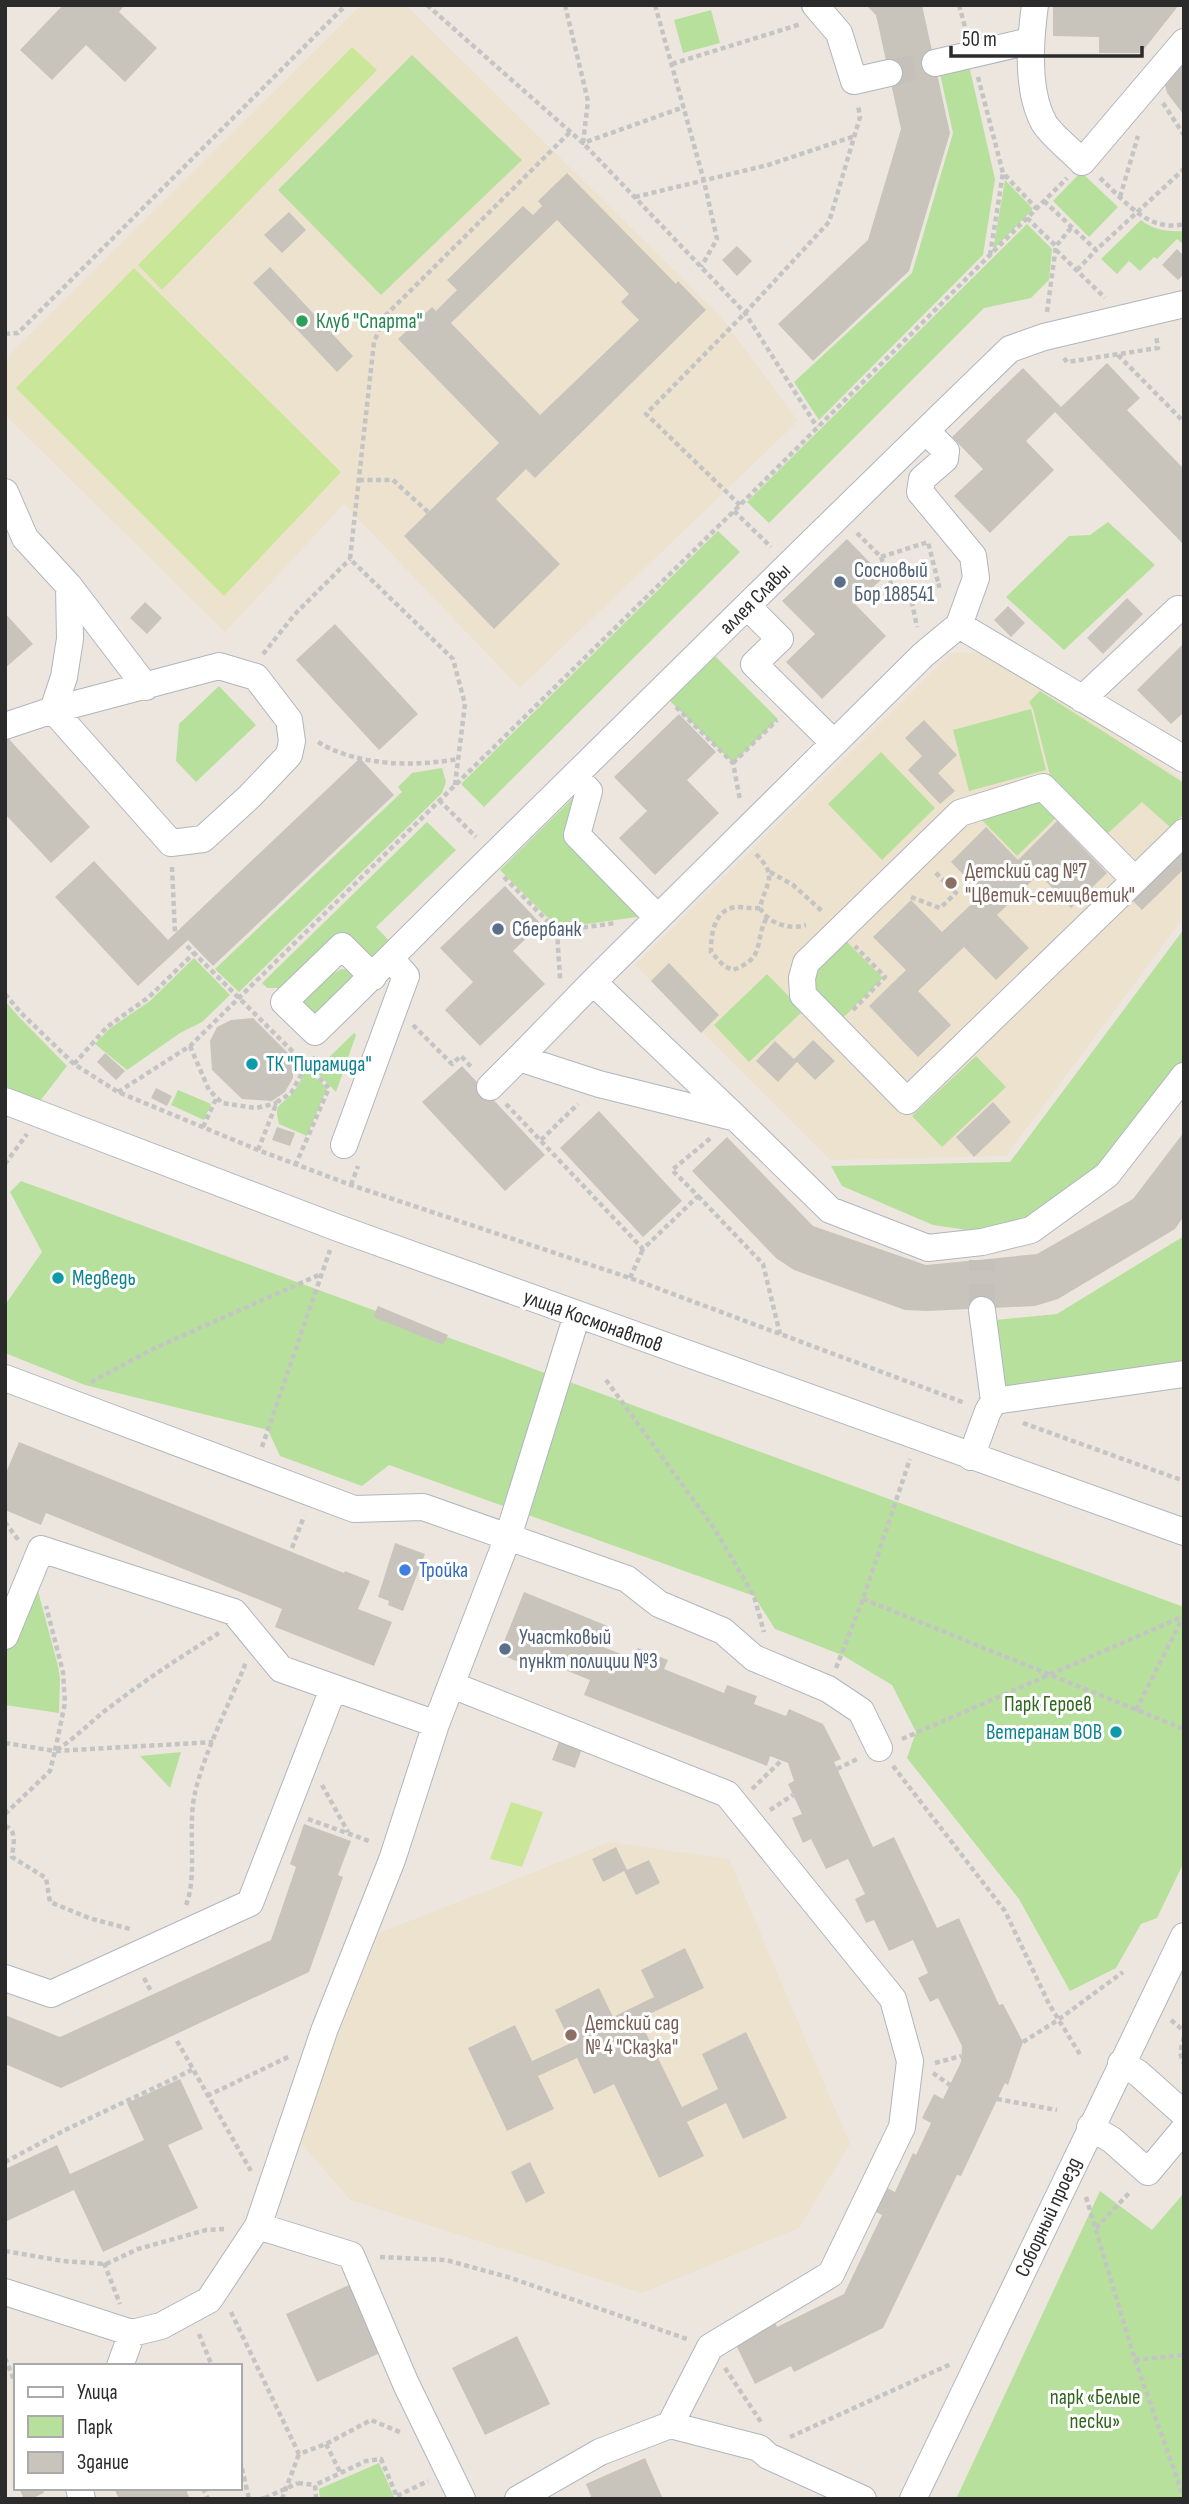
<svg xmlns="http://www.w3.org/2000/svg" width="1189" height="2504" font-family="'Sofia Sans Condensed',sans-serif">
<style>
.education{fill:#ede2ce}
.green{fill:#b7e09d}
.pitch{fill:#cae799}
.building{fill:#c8c4bc;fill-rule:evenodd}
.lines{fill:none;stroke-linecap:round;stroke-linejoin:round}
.minor-tunnel{stroke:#c5c1ba;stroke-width:26;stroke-dasharray:26 13;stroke-linecap:butt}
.minor-casing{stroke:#b1b5be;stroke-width:28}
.path{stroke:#c4c4c4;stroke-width:4.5;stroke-dasharray:5 3.5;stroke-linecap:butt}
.minor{stroke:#fff;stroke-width:26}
.path-bridge{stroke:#c4c4c4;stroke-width:4.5;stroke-dasharray:5 3.5;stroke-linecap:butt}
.leisure-dot{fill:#2e9e5b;stroke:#fff;stroke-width:2.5}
.service-dot{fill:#5c6f8a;stroke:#fff;stroke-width:2.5}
.education-dot{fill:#8d6e63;stroke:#fff;stroke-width:2.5}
.culture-dot{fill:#0f9aa8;stroke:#fff;stroke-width:2.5}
.shop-dot{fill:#3f7fe0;stroke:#fff;stroke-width:2.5}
.labels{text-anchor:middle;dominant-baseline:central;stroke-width:6;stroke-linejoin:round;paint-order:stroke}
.leisure-label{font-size:21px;fill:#27864d;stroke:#fff;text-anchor:start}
.service-label{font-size:21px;fill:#4e5e75;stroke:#fff;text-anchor:start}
.street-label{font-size:21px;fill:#2b2b2b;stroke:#fff}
.education-label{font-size:21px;fill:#785e54;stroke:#fff;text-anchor:start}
.culture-label{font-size:21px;fill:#0d838f;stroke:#fff;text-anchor:start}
.shop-label{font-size:21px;fill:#366cbe;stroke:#fff;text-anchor:start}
.park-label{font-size:21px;fill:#30661d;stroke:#fff}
</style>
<rect width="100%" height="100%" fill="#ece6de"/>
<path class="education" d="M 361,5 L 406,5 L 722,318 L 798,421 L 520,688 L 344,504 L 225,632 L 5,415 L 5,359 Z
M 987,652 L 1184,780 L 1184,917 L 1006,1156 L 830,1160 L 635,965 L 951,653 Z
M 610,1842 L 729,1859 L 850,2144 L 799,2228 L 642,2293 L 350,2200 L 297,2138 L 379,1933 Z"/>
<path class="green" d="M 711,10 L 720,43 L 683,53 L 674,20 Z
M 412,55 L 522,160 L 381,295 L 278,190 Z
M 968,61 L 995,179 L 983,255 L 819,420 L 794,382 L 912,273 L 953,133 L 939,69 Z
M 1081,172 L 1118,207 L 1089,237 L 1053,201 Z
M 1005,180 L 1033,209 L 993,250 Z
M 1141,220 C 1153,230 1168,232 1184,231 L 1184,245 L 1177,239 L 1157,259 L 1154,257 L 1140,271 L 1129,261 L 1117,274 L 1101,259 Z
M 1027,224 L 1052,249 L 1049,280 L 1031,298 L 984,308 L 769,523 L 747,502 Z
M 1108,522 L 1155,565 L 1064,650 L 1006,597 L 1069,536 L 1090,535 Z
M 718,531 L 740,552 L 484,807 L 461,784 Z
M 713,654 L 778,719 L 733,763 L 668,699 Z
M 219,686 L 256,725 L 196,782 L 176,761 L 179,724 Z
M 1040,691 L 1184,783 L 1184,814 L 1170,827 L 1142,802 L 1106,835 L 1051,779 L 1033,709 L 1029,702 Z
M 1031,709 L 1046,770 L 969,791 L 953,730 Z
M 881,752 L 935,808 L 882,860 L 828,804 Z
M 442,768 L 446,782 L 442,793 L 239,992 L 215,969 L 402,792 L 398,787 L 412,773 Z
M 583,788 L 576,835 L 651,915 L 558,928 L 500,870 Z
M 1043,790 L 1063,811 L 1017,856 L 973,811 Z
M 427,822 L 456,850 L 376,927 L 396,948 L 373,971 L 341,939 L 291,988 L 267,988 L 262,983 Z
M 1184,929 L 1184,1062 L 1101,1169 L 1025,1223 L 981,1232 L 933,1225 L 842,1186 L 831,1166 L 1010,1162 Z
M 839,934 L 883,978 L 836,1025 L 805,994 L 809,964 Z
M 194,958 L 230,995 L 202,1022 L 180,1033 L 127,1070 L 95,1044 L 109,1029 L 150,1001 Z
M 341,969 L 349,970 L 354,976 L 317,1016 L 303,1005 L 302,999 L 324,979 Z
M 767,974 L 803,1011 L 749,1062 L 714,1025 Z
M 5,1001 L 19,1017 L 67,1066 L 37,1105 L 5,1085 Z
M 354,1033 L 356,1035 L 336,1092 L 315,1071 Z
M 976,1056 L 1006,1087 L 942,1147 L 912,1116 Z
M 306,1069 L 327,1088 L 307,1136 L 279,1124 C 274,1104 279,1107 291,1095 C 298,1088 302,1077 306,1069 Z
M 178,1090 L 211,1104 L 204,1120 L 171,1105 Z
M 21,1181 L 1184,1607 L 1184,1862 L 1157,1918 L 1141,1924 L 1116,1968 L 1070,1991 L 1019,1899 L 907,1758 L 916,1732 L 892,1685 L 842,1655 L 775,1629 L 754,1596 L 389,1465 L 362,1486 L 280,1456 L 268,1430 L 85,1385 L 5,1353 L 5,1305 L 42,1252 L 10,1192 Z
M 1184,1236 L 1184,1364 L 1003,1392 L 996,1320 L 1057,1314 Z
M 34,1576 L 58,1666 L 60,1679 L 59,1713 L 5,1705 L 5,1654 Z
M 181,1752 L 170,1788 L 140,1756 Z
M 1100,2191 L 1152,2230 L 1184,2193 L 1184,2499 L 956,2499 Z
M 379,2463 L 395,2499 L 320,2499 L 319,2489 Z"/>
<path class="pitch" d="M 352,47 L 377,70 L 162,290 L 138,265 Z
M 134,268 L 341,472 L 224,596 L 16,388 Z
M 511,1802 L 543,1812 L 522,1867 L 490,1859 Z"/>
<path class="building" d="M 63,5 L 125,5 L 119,12 L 157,48 L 125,82 L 86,45 L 52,80 L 20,50 Z
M 866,5 L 922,5 L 950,133 L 909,271 L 813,361 L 778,324 L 868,240 L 901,129 L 876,15 Z
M 1053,5 L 1179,5 L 1141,53 L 1099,53 L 1099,37 L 1053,36 Z
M 1184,56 L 1184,115 L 1167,93 L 1163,76 Z
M 567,173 L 676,284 L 678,281 L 706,310 L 535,478 L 526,469 L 496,499 L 560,564 L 494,629 L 404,536 L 499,443 L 398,339 L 432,307 L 436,311 L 457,290 L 447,280 L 523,206 L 533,215 L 542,206 L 538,201 ZM 557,220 L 629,294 L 621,302 L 639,320 L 540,415 L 451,323 Z
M 289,212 L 306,230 L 282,253 L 264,235 Z
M 737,246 L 752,261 L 737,276 L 722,260 Z
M 1177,249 L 1184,256 L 1184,274 L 1178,280 L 1162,265 Z
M 270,267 L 353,356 L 337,372 L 253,283 Z
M 1107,363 L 1140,398 L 1127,410 L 1184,469 L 1184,545 L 1055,412 L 1026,441 L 1054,470 L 990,533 L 954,496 L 983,469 L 952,437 L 1023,368 L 1061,407 Z
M 847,539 L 884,577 L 855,604 L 886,636 L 822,699 L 786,662 L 815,634 L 782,601 Z
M 1127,598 L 1143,614 L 1103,654 L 1087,638 Z
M 145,602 L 162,618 L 147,634 L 130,618 Z
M 1008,606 L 1025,623 L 1011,637 L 994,620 Z
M 5,613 L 33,644 L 5,668 Z
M 335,624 L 418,714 L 379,750 L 296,660 Z
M 1184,643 L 1184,712 L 1171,724 L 1137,690 Z
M 679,714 L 716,752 L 687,780 L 719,813 L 655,875 L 619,838 L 647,811 L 614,777 Z
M 924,720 L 957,755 L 938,773 L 955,791 L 940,804 L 908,770 L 922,756 L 905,738 Z
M 7,737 L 90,827 L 51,863 L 5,814 Z
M 360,758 L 394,795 L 213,966 L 188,940 L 138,986 L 55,897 L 94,861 L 168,940 Z
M 1057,821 L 1107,873 L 1071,908 L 1039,874 L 997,915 L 1029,948 L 996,980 L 964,947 L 918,991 L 951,1025 L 918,1057 L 869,1006 L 906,970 L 873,937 L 911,900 L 942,932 L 982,894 L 951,862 L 986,827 L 1018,860 Z
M 1184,840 L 1184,869 L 1142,910 L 1127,895 Z
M 505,886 L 541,924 L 513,951 L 545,984 L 480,1046 L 445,1010 L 473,982 L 440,948 Z
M 669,963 L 719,1015 L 701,1033 L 651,981 Z
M 253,1018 L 293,1058 L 293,1078 L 285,1092 L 272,1101 L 242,1099 L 212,1070 L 210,1041 L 217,1027 L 231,1020 Z
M 813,1040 L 835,1061 L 815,1080 L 797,1062 L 778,1082 L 756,1061 L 775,1041 L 794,1059 Z
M 105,1053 L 125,1071 L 116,1080 L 97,1062 Z
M 462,1066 L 545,1155 L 505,1191 L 422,1102 Z
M 156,1088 L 172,1096 L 167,1106 L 151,1098 Z
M 993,1102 L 1011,1122 L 974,1157 L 956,1137 Z
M 599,1111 L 682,1201 L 643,1237 L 560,1148 Z
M 277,1127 L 295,1133 L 290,1146 L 272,1140 Z
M 1184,1132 L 1184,1216 L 1175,1229 L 1058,1299 L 1035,1306 L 927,1311 L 905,1310 L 794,1270 L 776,1258 L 692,1171 L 727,1137 L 813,1226 L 926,1265 L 1037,1254 L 1133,1199 Z
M 378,1306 L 448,1335 L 443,1345 L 373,1317 Z
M 19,1442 L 344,1573 L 345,1571 L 370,1581 L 358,1609 L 392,1622 L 374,1666 L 275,1627 L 282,1609 L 46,1513 L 41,1525 L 5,1510 L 5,1475 Z
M 395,1543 L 425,1554 L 403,1611 L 388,1605 L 389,1601 L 378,1597 Z
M 524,1592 L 610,1627 L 603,1647 L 634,1659 L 638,1648 L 668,1660 L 664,1669 L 724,1693 L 727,1685 L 757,1696 L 754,1704 L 786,1716 L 789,1709 L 823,1724 L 841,1759 L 834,1762 L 873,1847 L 894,1837 L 937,1928 L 959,1918 L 999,2005 L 1003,2004 L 1023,2042 L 1008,2085 L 1005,2083 L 961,2176 L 957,2175 L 883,2328 L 794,2372 L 791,2366 L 755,2384 L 734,2341 L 774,2320 L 777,2327 L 844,2294 L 882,2215 L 874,2211 L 885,2187 L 895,2192 L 913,2153 L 916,2155 L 931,2123 L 922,2118 L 934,2094 L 943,2099 L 961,2062 L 962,2046 L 938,1998 L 930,2002 L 918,1978 L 928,1973 L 913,1940 L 889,1951 L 874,1920 L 866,1923 L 855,1899 L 865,1894 L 848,1859 L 826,1869 L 811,1839 L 803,1843 L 792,1818 L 802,1814 L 788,1784 L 794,1781 L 788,1763 L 770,1756 L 767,1766 L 584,1695 L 590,1680 L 545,1662 L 541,1671 L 499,1654 Z
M 560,1739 L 583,1746 L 575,1768 L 552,1760 Z
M 304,1824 L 351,1841 L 338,1875 L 343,1877 L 309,1972 L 61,2088 L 5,2064 L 5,2015 L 60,2037 L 271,1940 L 296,1867 L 290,1864 Z
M 616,1847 L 627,1870 L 649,1860 L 660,1883 L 636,1895 L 624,1871 L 603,1882 L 592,1859 Z
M 685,1948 L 704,1988 L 639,2019 L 682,2107 L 718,2089 L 702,2054 L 746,2032 L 787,2118 L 743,2139 L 726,2103 L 687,2122 L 704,2156 L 659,2178 L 614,2084 L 594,2094 L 577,2058 L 538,2076 L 554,2109 L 507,2131 L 468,2048 L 515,2025 L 532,2061 L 571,2043 L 555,2010 L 599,1988 L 613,2017 L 654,1997 L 641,1970 Z
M 180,2079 L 203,2129 L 168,2145 L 198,2208 L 103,2252 L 74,2190 L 5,2222 L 5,2169 L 57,2145 L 70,2174 L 144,2140 L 127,2103 Z
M 530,2162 L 545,2193 L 526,2203 L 511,2172 Z
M 351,2284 L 382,2352 L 317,2382 L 286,2314 Z
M 517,2336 L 550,2404 L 485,2435 L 452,2368 Z
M 645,2458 L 663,2499 L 592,2499 L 586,2484 Z
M 19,2488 L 42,2488 L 44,2493 L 31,2499 L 24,2499 Z
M 114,2488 L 185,2488 L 190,2499 L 119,2499 Z"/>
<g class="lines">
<path class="minor-tunnel" d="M 889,73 L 935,63
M 982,1310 L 982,1260"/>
<g class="minor-casing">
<path id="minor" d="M 815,5 L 839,33 L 854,81 L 889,73
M 1035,5 C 1030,41 1026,90 1044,123 C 1051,135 1072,151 1082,162 L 1184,42
M 935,63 L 1030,41
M 5,492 L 25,538 L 69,586 L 146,687
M 748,607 L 780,639 L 754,664 L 834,743
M 959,625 L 1184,759
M 1082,699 L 1178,609
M 53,710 L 64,677 L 70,639 L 69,586
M 5,726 L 53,710 L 219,666 L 256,677 L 289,720 L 292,741 L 289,755 L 250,796 L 203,839 L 171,843 L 53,710
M 575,776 L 589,791 L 577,835 L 657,917
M 1043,787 L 1135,880 L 907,1101 L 803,995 L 802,978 L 806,963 L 960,813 Z
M 1135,880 L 1184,832
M 373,977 L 342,946 L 284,1002 L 315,1032 C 376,973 435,912 496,853 C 667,685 837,516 1010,349 L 1044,337 L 1184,304
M 519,1058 L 593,982
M 490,1087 L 519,1058 L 599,1084 L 736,1118 L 830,1210 L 928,1248 L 982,1242 L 1031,1230 L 1107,1175 L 1184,1076
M 5,1101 L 338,1228 L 1184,1532
M 736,1118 L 593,982 L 923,655 L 959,625 L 976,578 L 973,556 L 920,492 L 922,479 L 945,459 L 946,451 L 926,431
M 344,1145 L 406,976 L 391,959
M 5,1378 L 354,1509 L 423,1507 L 627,1579 L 659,1604 L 723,1631 L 754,1658 L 828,1689 L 861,1711 L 879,1748
M 994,1401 L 1184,1374
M 971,1457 L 988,1411 L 994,1401 L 982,1310
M 5,1636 L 41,1549 L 234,1612 L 281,1669 L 436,1724
M 452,1685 L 727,1794 L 893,1999 L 910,2061 L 902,2127 L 831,2274 L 710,2347 L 670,2425
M 5,1978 L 51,1994 L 250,1903 L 333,1689
M 1121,2063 L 1138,2073 L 1184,2114
M 1090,2127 L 1112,2140 L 1148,2172 L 1184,2129
M 258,2226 L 351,2255 L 406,2384 L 462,2499
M 5,2292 L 132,2333 L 161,2326 L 209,2300 L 258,2226 L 324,2031 L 392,1860 L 436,1724 L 508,1537 L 577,1315
M 120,2366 L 132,2333
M 79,2488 L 82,2499
M 518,2499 L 600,2452 L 670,2425 L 759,2448 L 768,2456 L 863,2499
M 913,2499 L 1184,1936"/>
</g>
<path class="path" d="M 427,5 L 583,143 L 684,107
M 565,5 L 588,101 L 583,143 L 745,313 L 817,427
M 655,5 L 704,181 L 717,239 L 701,267
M 959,5 L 966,31
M 672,64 L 801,24
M 978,77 L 1003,173 L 1037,209
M 1163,103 L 1184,135
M 1100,178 C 1124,200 1148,233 1184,224
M 635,197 L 768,165 L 855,136
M 1120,197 L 1138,136
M 1044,201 L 1096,250 L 1184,169
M 1027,218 L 1056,246
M 1056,250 L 1105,298
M 990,255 L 1003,173
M 1077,270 L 1096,250
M 1047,312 L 1056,246 L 1071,228
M 5,334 L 18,333 L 346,5
M 1118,355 L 1184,422
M 1064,358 L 1067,362 L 1158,348 L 1156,335
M 359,480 L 393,480 L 428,512
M 740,505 L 646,414 L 745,313 L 829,222 L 860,117 L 858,105
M 734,511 L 771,547
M 857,533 L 881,557 L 928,542 L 939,586
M 881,557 L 896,597 L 941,585
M 910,593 L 917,627
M 263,654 L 295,614 L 350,559
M 676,707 L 733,763 L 740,800
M 318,742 C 357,766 414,767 458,759
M 733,763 L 777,720
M 455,785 L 465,704 L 453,659 L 350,559 L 374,342 L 385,316 L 570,132
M 439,800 L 476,837
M 756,854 C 779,878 766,881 760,908 C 769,924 789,930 806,925
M 172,867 L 175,933
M 770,872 L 793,885 L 823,912
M 504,877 L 557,931 L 616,923
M 911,897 L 940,908 L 956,893 L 935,872
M 760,908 C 752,909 745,907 737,907 C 714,909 711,933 711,952 L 724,966 L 733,970 C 767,957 753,943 767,917
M 557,931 L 560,979
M 187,946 L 329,1088 L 296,1164
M 5,994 L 21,1013 L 74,1064 L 118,1092 L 258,1150 L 351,1185 L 630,1278 L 965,1403
M 853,1010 L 885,977 L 855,946
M 413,1025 L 452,1064 L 461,1056 L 473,1069
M 190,1046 L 209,1090 L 222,1103 L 256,1108 L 277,1103
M 74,1064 L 107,1027 L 149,997 L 194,953
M 118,1092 L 190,1046 L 740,505 L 1067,178
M 506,1104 L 643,1249 L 698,1196 L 672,1170 L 712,1137
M 203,1127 L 216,1099
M 541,1140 L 578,1104
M 258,1150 L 277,1102 L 291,1093 L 306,1066 L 315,1057
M 5,1164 L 27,1134
M 351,1185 L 358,1166
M 698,1196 L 763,1264 L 780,1334
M 630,1278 L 643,1249
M 606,1380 L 714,1528 L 754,1596 L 764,1632
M 91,1382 L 157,1347 L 321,1274
M 1023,1423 L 1184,1481
M 262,1447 L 330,1250
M 5,1522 L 19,1541
M 292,1548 L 304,1516
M 863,1599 L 1184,1729
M 836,1668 L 863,1599 L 910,1459
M 1136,1710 L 1183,1617
M 902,1739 L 1184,1616
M 5,1743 L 55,1751 L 65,1703 L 63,1672 L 46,1606
M 56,1751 L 213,1742
M 893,1766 L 1005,1911 L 1049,2004 L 1081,2056
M 837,1769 L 859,1758
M 322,1785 L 348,1832
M 752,1789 L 782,1760
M 770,1810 L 793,1795
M 5,1814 L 50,1771 L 55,1751 C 76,1738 91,1721 110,1707 C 145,1680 182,1656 219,1633
M 308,1819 L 372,1842
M 5,1826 C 18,1830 13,1846 12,1857 L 46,1878 L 50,1902 L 89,1918 L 130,1929
M 186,1905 C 198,1876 187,1827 195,1793 C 204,1752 230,1703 246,1662
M 144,1978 L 152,1993
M 1171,2020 L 1184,2031
M 1184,2037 L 1180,2053 L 1184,2064
M 177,2041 L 251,2171
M 1023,2042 L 1058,2020 L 1123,1972
M 935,2063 L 961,2056
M 933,2073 L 950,2085
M 207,2096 L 288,2057
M 997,2099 L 1057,2110
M 5,2162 L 65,2130 L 192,2070
M 1086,2197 L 1135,2360 L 1184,2498
M 1096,2228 L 1131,2191
M 5,2251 L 63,2261 L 106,2264 L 138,2249 L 206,2230 L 225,2229
M 380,2257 L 446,2260 L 508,2277 L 687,2339
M 104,2263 L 120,2304
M 231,2312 L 299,2454 L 326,2444 L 371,2420 L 402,2433
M 199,2334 L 212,2366
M 5,2358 L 16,2385
M 1135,2360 L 1184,2355
M 725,2368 L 761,2422
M 790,2437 L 951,2364
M 326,2444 L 341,2474
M 240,2460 L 249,2499
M 298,2483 L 315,2485
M 203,2488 L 208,2499
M 397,2496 L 428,2481
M 261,2499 L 265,2498
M 282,2499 L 299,2454
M 316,2499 L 315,2485 L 366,2461 L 381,2459 L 398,2499"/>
<use href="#minor" class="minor"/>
<path class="path-bridge" d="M 265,2498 L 298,2483"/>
</g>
<circle class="leisure-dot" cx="302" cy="321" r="7"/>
<g class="service-dot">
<circle cx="840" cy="582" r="7"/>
<circle cx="498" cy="929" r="7"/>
<circle cx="505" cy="1649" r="7"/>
</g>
<g class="education-dot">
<circle cx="951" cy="883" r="7"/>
<circle cx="571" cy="2035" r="7"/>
</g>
<g class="culture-dot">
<circle cx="252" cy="1064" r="7"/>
<circle cx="58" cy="1278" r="7"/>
<circle cx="1116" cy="1732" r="7"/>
</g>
<circle class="shop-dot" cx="405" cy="1570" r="7"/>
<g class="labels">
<g class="leisure-label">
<text x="316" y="321">Клуб "Спарта"</text>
</g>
<g class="service-label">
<text x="854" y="570">Сосновый<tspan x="854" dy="24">Бор 188541</tspan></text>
<text x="512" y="929">Сбербанк</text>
<text x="519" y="1637">Участковый<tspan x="519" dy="24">пункт полиции №3</tspan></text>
</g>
<g class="street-label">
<text transform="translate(755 599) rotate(-45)">аллея Славы</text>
<text transform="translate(593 1321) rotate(20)">улица Космонавтов</text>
<text transform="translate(1048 2217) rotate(-65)">Соборный проезд</text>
</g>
<g class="education-label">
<text x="965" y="871">Детский сад №7<tspan x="965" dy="24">"Цветик-семицветик"</tspan></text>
<text x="585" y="2023">Детский сад<tspan x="585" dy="24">№ 4 "Сказка"</tspan></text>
</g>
<g class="culture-label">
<text x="266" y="1064">ТК "Пирамида"</text>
<text x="72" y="1278">Медведь</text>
<text x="1102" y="1732" text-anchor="end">Ветеранам ВОВ</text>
</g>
<g class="shop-label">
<text x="419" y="1570">Тройка</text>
</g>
<g class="park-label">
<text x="1048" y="1704">Парк Героев</text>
<text x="1095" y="2397">парк «Белые<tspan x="1095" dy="24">пески»</tspan></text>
</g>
</g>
<rect width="1189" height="2504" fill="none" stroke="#2b2b2b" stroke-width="14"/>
<rect x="14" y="2364" width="228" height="126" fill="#ffffff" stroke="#aaaaaa" stroke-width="2"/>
<rect x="28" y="2387" width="35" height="10" fill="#ffffff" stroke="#aaaaaa" stroke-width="2"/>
<text x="77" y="2399" font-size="21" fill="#2b2b2b">Улица</text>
<rect x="28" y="2416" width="35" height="21" fill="#b7e09d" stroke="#aaaaaa" stroke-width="2"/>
<text x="77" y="2434" font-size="21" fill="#2b2b2b">Парк</text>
<rect x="28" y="2452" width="35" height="21" fill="#c8c4bc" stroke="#aaaaaa" stroke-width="2"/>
<text x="77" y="2469" font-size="21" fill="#2b2b2b">Здание</text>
<path d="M951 46v10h191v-10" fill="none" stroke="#2b2b2b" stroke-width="3.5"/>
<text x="962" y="46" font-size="21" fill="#2b2b2b" stroke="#ffffff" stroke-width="5" paint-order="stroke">50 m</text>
</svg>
